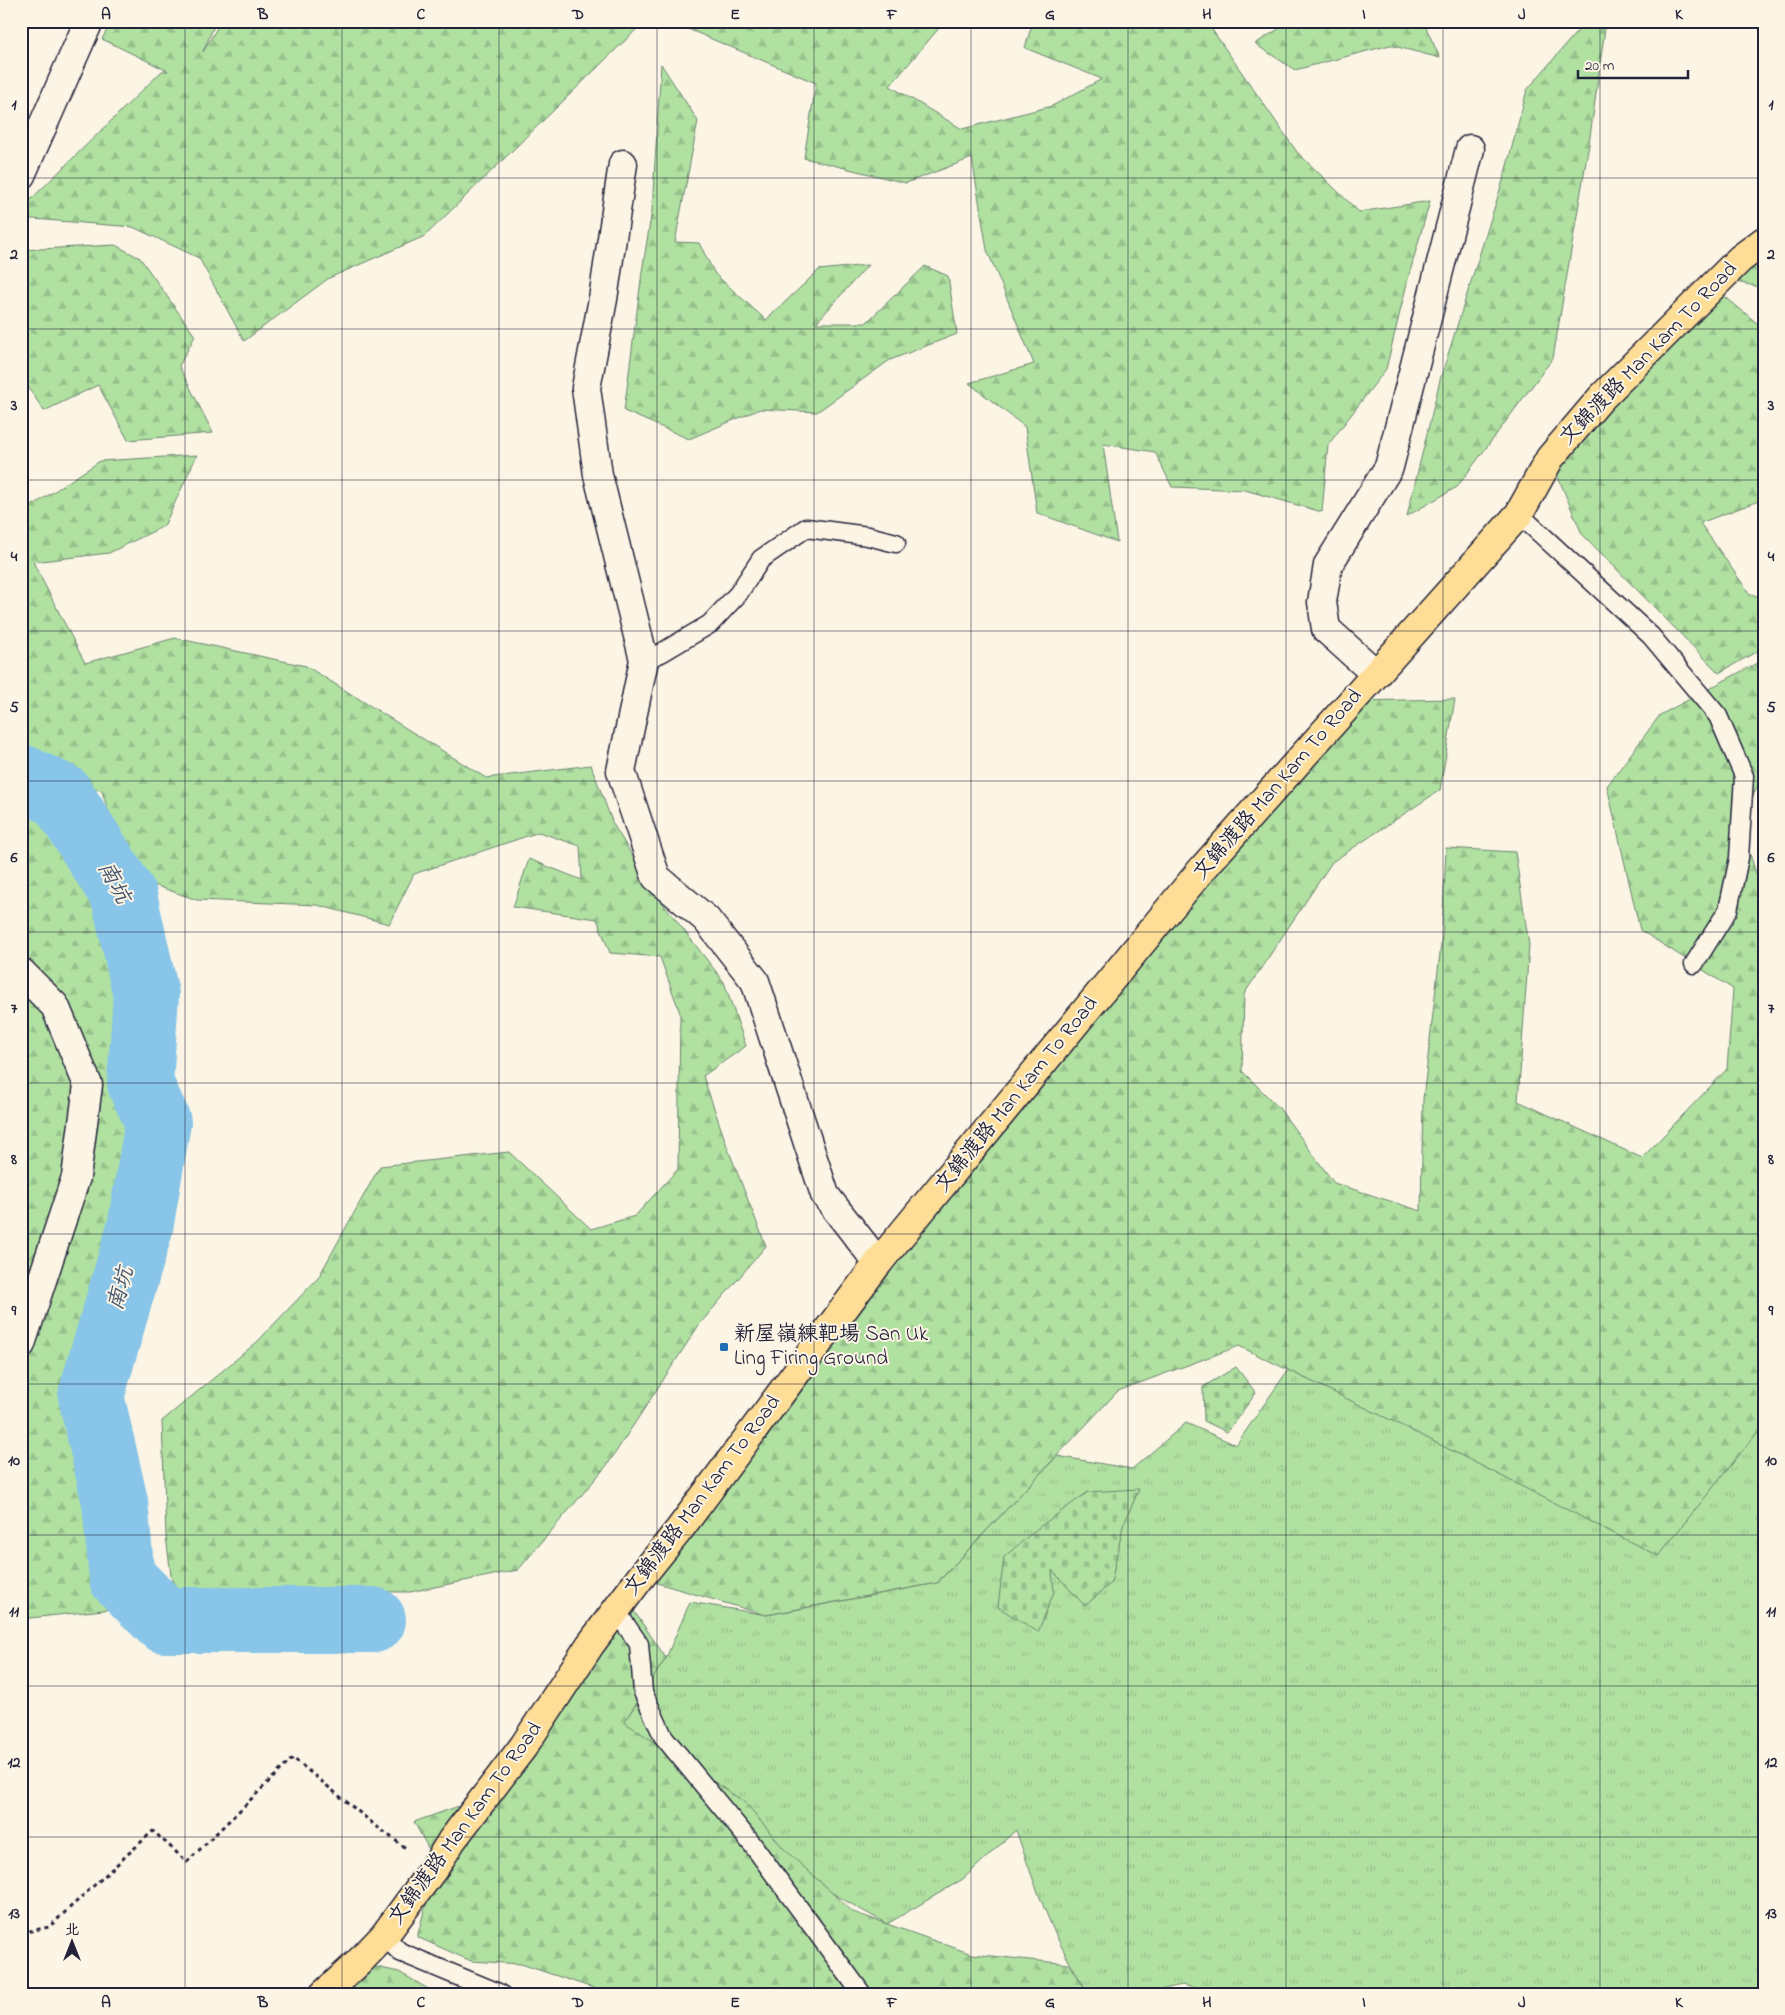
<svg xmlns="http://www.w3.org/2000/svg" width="1785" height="2015" font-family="'Indie Flower','LXGW WenKai TC',sans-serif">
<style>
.grass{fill:url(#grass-tufts);stroke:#69826e}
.forest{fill:url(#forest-firs);stroke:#69826e}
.cemetery{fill:url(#cemetery-stones);stroke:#69826e}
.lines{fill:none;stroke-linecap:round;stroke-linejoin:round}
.river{stroke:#88c5e8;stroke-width:66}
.lane-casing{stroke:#22223b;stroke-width:21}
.street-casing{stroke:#22223b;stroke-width:31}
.primary-casing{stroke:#22223b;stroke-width:31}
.path{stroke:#22223b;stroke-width:3;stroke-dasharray:4 4;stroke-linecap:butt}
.lane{stroke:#fcf5e5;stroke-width:18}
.street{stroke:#fcf5e5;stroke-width:28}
.primary{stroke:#fedd96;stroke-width:28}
.grid{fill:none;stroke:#22223b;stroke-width:1;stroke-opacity:0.55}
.poi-dot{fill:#1f6fb2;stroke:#fcf5e5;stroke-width:2}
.labels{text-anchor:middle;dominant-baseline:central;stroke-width:4;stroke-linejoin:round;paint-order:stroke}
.street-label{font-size:21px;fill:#22223b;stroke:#fcf5e5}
.poi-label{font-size:21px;fill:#22223b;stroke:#fcf5e5;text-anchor:start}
.water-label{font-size:22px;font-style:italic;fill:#41536f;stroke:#fcf5e5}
.neatline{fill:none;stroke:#22223b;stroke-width:2}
.grid-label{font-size:16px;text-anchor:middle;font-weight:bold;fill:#22223b}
</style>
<defs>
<pattern id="grass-tufts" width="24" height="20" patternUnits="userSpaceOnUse" patternTransform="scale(1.25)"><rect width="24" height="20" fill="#b0e1a1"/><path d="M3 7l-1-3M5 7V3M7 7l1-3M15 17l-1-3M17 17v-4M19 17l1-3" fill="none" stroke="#97c18c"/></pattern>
<pattern id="forest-firs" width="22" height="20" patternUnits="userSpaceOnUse" patternTransform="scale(1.25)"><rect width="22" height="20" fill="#b0e1a1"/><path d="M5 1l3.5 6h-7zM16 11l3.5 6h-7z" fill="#97c18c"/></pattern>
<pattern id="cemetery-stones" width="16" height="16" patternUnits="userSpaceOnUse" patternTransform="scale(1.25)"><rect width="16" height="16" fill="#b0e1a1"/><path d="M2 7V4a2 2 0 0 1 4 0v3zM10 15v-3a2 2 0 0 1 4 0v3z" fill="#97c18c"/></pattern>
</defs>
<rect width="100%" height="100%" fill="#fcf5e5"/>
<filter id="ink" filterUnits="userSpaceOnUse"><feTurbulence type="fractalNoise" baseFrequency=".02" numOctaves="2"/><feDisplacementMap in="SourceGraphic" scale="10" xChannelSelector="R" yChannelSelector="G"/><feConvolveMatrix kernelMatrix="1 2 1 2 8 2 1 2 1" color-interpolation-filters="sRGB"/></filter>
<g filter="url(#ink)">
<path class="grass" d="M 1288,1370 L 1665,1546 L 1764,1424 L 1764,1994 L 1222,1994 L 1182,1985 L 1141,1994 L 1089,1994 C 1054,1942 1036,1889 1016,1830 L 963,1879 L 887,1924 L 778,1863 L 624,1722 L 666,1658 L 690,1602 L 767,1615 L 937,1583 L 1057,1456 L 1132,1469 L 1186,1423 L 1236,1445 Z"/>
<path class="forest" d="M 112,21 L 216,21 L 203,52 L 221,21 L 645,21 L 425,236 L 329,278 L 244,341 L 199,258 L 133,227 L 21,218 L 21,209 L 162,71 L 168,71 L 102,39 Z
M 669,21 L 945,21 L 890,86 L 962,129 L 1052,106 L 1102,79 L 1025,48 L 1033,21 L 1206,21 L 1297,152 L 1359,212 L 1430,201 L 1409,275 L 1386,369 L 1328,445 L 1322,512 L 1245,490 L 1172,487 L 1155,452 L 1103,444 L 1117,542 L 1037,513 L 1025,427 L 969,383 L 1034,364 L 987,250 L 972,158 L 906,183 L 804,158 L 816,83 Z
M 1291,21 L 1423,21 L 1440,58 L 1390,45 L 1295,70 L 1255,44 Z
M 1586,21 L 1606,21 L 1589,144 L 1553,358 L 1457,487 L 1407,516 L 1440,380 L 1504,177 L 1527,90 Z
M 661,64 L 698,121 L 675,242 L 699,243 L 715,274 L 766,320 L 819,270 L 868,265 L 816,323 L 866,323 L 925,266 L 948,276 L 957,334 L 890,360 L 817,412 L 760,409 L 689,439 L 624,411 L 642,272 L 652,210 Z
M 115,245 L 140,258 L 195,336 L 179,366 L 213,433 L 128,440 L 98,385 L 44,411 L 21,376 L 21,250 Z
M 1764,257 L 1764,288 L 1732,281 Z
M 1704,279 L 1764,329 L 1764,499 L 1700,523 L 1749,593 L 1764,599 L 1764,660 L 1761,649 L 1719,673 L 1582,534 L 1550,458 Z
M 197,455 L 164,526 L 109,553 L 33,562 L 85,663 L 175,638 L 306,666 L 486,778 L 591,765 L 613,824 L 655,893 L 724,982 L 746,1046 L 703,1076 L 728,1149 L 766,1246 L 699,1325 L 608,1464 L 518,1570 L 410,1592 L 173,1590 L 166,1537 L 162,1421 L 257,1342 L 318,1278 L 380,1166 L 509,1152 L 591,1229 L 635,1216 L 678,1169 L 680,1013 L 660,957 L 610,953 L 597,919 L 513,907 L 529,859 L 582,880 L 580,846 L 539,832 L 414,874 L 389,924 L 317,905 L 197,900 L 128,876 L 102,791 L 30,770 L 21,762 L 21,505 L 35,504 L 100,461 Z
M 1757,663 L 1764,723 L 1764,769 L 1741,826 L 1764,898 L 1764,1424 L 1658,1556 L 1421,1435 L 1239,1346 L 1118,1391 L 937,1583 L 766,1615 L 640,1578 L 1350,701 L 1455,699 L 1440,790 L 1332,862 L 1244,994 L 1242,1071 L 1279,1108 L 1334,1183 L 1421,1211 L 1423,1099 L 1442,936 L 1446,848 L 1515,852 L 1529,945 L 1518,1101 L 1642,1158 L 1727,1069 L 1733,989 L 1640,930 L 1607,786 L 1660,715 Z
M 21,793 L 78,823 L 146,995 L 150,1170 L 121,1407 L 149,1605 L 21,1619 Z
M 625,1598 L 666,1658 L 624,1722 L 746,1803 L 783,1848 L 853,1912 L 972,1954 L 1069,1964 L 1089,1994 L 606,1994 L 605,1992 L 521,1964 L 471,1961 L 417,1937 L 437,1864 L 414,1822 L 484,1797 Z
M 358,1963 L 399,1972 L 437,1994 L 323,1994 Z"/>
<path class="cemetery" d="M 1236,1367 L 1256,1393 L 1227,1432 L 1204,1421 L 1203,1387 Z
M 1139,1489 L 1123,1526 L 1111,1583 L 1085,1606 L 1052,1570 L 1054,1592 L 1038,1632 L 998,1607 L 1004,1557 L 1038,1528 L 1088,1492 Z"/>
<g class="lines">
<path class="river" d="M 21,777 L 61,796 L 124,896 L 146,995 L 140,1083 L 158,1122 L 140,1228 L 91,1396 L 115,1502 L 122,1578 L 164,1620 L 373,1620"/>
<g class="lane-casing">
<path id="lane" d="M 1519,514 L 1651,636 L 1718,716 L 1744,776 L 1739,858 L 1728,910 L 1694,964
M 644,660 L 661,653 L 710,624 L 738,594 L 761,559 L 806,528 L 868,536 L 896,543
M 616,1611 L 639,1644 L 643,1692 L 663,1736 L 752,1844 L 862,1994
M 384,1936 L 400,1952 L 501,1994"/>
</g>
<g class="street-casing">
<path id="street" d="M 623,164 L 603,299 L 586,388 L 598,475 L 644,660 L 621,771 L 656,877 L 706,919 L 755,981 L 825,1195 L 878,1263
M 21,175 L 89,21
M 1376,674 L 1326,629 L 1322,602 L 1328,565 L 1389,467 L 1470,149
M 21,972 L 55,1006 L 88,1085 L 76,1177 L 21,1344"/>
</g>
<g class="primary-casing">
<path id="primary" d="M 324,1994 L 358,1963 L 384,1936 L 437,1864 L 452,1840 L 523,1747 L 590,1645 L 640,1578 L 679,1530 L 878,1263 L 1203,868 L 1519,514 L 1550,458 L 1601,398 L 1740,259 L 1764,241"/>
</g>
<path class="path" d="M 21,1933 L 49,1927 L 153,1831 L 187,1862 L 293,1758 L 376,1826 L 407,1849"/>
<use href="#lane" class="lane"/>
<use href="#street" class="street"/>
<use href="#primary" class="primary"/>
</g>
</g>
<path class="grid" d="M 185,21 L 185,1994M 342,21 L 342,1994M 499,21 L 499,1994M 657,21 L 657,1994M 814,21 L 814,1994M 971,21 L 971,1994M 1128,21 L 1128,1994M 1286,21 L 1286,1994M 1443,21 L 1443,1994M 1600,21 L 1600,1994M 21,178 L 1764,178M 21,329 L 1764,329M 21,480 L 1764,480M 21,631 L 1764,631M 21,781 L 1764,781M 21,932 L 1764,932M 21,1083 L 1764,1083M 21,1234 L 1764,1234M 21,1384 L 1764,1384M 21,1535 L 1764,1535M 21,1686 L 1764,1686M 21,1837 L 1764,1837"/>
<rect class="poi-dot" x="719" y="1342" width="10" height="10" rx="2.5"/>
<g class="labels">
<g class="street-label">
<text transform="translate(1649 354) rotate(-46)">文錦渡路 Man Kam To Road</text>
<text transform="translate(1278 785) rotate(-49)">文錦渡路 Man Kam To Road</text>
<text transform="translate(1017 1095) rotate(-51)">文錦渡路 Man Kam To Road</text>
<text transform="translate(703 1496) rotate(-53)">文錦渡路 Man Kam To Road</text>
<text transform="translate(466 1824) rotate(-54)">文錦渡路 Man Kam To Road</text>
</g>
<g class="poi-label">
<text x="734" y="1335">新屋嶺練靶場 San Uk<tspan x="734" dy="24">Ling Firing Ground</tspan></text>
</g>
<g class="water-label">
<text transform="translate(113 883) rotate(62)">南坑</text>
<text transform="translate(122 1289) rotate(-74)">南坑</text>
</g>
</g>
<rect width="1785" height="2015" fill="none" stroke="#fcf5e5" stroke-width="55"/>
<g transform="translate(72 1942)" stroke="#fcf5e5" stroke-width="4" paint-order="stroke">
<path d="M0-4L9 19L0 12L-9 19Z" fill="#22223b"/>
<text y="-8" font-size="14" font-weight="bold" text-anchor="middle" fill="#22223b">北</text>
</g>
<path d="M1578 70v8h110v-8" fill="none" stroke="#22223b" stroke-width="2.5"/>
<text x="1585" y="70" font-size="15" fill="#22223b" stroke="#fcf5e5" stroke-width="4" paint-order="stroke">20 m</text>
<rect x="28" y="28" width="1730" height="1960" class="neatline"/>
<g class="grid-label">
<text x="106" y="19">A</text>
<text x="263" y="19">B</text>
<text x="421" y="19">C</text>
<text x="578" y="19">D</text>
<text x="735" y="19">E</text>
<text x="892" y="19">F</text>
<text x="1050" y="19">G</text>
<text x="1207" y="19">H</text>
<text x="1364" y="19">I</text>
<text x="1522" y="19">J</text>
<text x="1679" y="19">K</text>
<text x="14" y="109">1</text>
<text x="1771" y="109">1</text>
<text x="14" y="259">2</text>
<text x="1771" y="259">2</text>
<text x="14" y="410">3</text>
<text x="1771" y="410">3</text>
<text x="14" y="561">4</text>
<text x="1771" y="561">4</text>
<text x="14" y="712">5</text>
<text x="1771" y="712">5</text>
<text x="14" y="862">6</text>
<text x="1771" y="862">6</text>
<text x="14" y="1013">7</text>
<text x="1771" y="1013">7</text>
<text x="14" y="1164">8</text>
<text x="1771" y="1164">8</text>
<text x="14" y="1315">9</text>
<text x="1771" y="1315">9</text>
<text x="14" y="1465">10</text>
<text x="1771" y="1465">10</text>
<text x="14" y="1616">11</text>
<text x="1771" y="1616">11</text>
<text x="14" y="1767">12</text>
<text x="1771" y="1767">12</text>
<text x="14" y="1918">13</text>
<text x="1771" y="1918">13</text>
<text x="106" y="2007">A</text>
<text x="263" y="2007">B</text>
<text x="421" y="2007">C</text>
<text x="578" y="2007">D</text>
<text x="735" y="2007">E</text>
<text x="892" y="2007">F</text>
<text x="1050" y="2007">G</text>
<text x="1207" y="2007">H</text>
<text x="1364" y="2007">I</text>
<text x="1522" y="2007">J</text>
<text x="1679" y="2007">K</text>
</g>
</svg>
